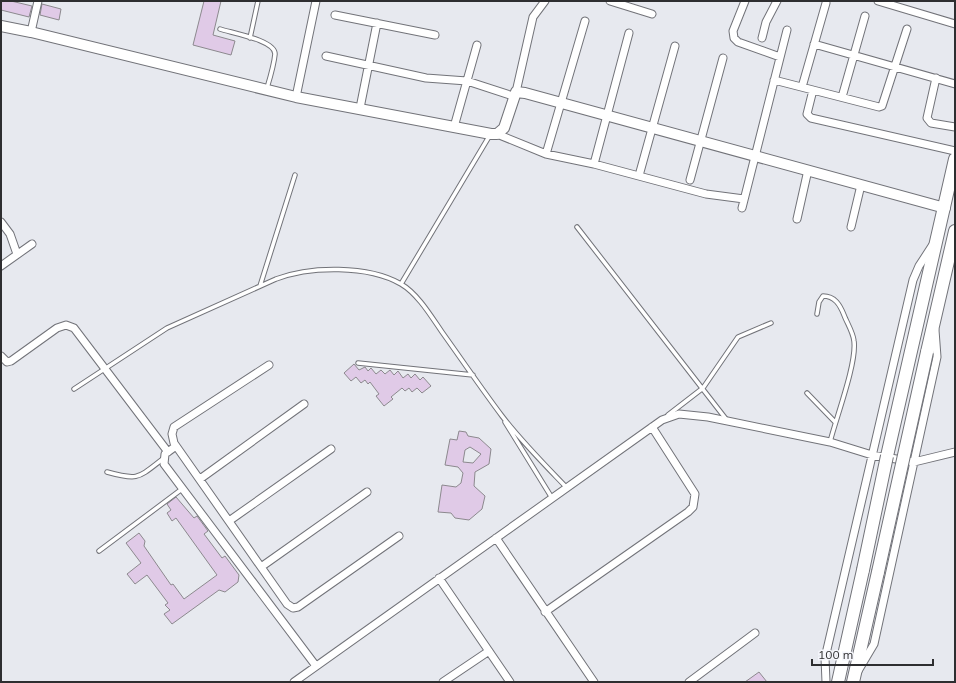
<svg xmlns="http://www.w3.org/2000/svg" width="956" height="683" font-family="Mulish,sans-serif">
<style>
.building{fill:#e0cae7;stroke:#8c898e;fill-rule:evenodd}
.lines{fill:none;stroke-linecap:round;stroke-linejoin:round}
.lane-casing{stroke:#727379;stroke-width:5.5}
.street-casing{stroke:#727379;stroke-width:9}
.secondary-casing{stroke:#727379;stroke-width:12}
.primary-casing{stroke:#727379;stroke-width:14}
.lane{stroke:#fff;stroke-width:3.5}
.street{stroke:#fff;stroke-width:7}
.secondary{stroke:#fff;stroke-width:10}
.primary{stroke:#fff;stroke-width:12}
.primary-bridge-casing{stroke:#727379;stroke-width:14;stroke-linecap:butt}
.primary-bridge{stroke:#fff;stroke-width:12}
</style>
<rect width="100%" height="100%" fill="#e7e9ef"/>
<path class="building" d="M 1,1 L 11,1 L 32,6 L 29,17 L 1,10 Z
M 204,1 L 221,1 L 213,35 L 235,41 L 231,55 L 193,45 Z
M 42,4 L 61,9 L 59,20 L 40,15 Z
M 354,364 L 359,370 L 365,367 L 368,371 L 371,368 L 376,374 L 381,370 L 385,374 L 390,370 L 394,375 L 398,371 L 403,378 L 408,374 L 411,378 L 415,374 L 420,380 L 423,377 L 431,386 L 422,393 L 417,388 L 412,392 L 409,388 L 405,391 L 402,388 L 391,397 L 393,399 L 384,406 L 376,396 L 379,394 L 370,382 L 368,384 L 365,380 L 361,383 L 356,377 L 351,381 L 344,373 Z
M 459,431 L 466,432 L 468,436 L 479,438 L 491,449 L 489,464 L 475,472 L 474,486 L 485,496 L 482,509 L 469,520 L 455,518 L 451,513 L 438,512 L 442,485 L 456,487 L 461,483 L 463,473 L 458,467 L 445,465 L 450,439 L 457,440 ZM 470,447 L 481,454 L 473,463 L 463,462 L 465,450 Z
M 176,497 L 194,518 L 197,516 L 208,531 L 204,534 L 222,558 L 225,556 L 239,575 L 238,582 L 225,592 L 219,590 L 172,624 L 164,614 L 170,610 L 165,605 L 168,603 L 147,575 L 135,584 L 127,574 L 141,563 L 126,543 L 139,533 L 145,541 L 144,546 L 171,585 L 173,584 L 184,599 L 217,575 L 176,518 L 172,521 L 167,513 L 171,510 L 167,504 Z
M 759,672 L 767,682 L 745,682 Z"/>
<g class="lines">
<g class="lane-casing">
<path id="lane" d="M 220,29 C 232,33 275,40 275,54 C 274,65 270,78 267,88
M 250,38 L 258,1
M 577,227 L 726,419
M 401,284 L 490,135
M 260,286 L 295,175
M 817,314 L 819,302 L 823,296 C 835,296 840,305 844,315 C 847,323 853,332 854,341 C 857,363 836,418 830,442
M 358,363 L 473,375
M 74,389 L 167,328 L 276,279 C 310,266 368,265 401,284 C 418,294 431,316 442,332 C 462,360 481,388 502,416 C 521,441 545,465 567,488
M 807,393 L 835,422
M 668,415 L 703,388 L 738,337 L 771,323
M 505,422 L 552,498
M 107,472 C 139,481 138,478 164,458
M 99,551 L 182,489"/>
</g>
<g class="street-casing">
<path id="street" d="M 610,1 L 652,14
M 745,1 L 733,31 L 734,38 L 738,42 L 780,57
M 878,1 L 955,24
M 335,15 L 435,35
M 31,32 L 38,1
M 762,38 L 766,22 L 777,1
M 814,44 L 955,84
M 326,56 L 426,78 L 467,81 L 513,96
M 936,78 L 927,118 L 931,123 L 955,127
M 774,80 L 879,107 L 882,106 L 907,29
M 802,87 L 826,3
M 813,90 L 807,114 L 811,118 L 955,151
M 516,92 L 533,17 L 545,1
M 296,97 L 316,1
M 842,97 L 865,16
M 360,108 L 377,23
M 454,127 L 477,45
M 497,134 L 546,154 L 594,164 L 706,194 L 744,199
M 546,154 L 585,21
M 594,164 L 629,33
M 640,172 L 675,46
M 690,180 L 723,58
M 742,208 L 787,30
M 797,219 L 808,170
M 1,222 L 10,234 L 17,254
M 851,227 L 861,185
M 1,266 L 32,244
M 1,356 L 7,362 L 11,361 L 57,328 L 66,325 L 74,328 L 168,452
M 269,365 L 174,427 L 172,434 L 174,443 L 287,604 L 293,608 L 298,607 L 399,536
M 176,446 L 165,454 L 164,464 L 316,666
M 200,479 L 304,404
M 229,521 L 331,449
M 496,538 L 594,682
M 261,567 L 367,492
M 439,578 L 510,682
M 545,612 L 688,512 L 693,507 L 695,494 L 652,427
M 858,671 L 874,644 L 937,357 L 935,330
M 294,682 L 662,420 L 679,414 L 708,417 L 830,442 L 872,455 L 914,462 L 955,452
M 443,682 L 489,651
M 689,682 L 755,633
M 826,682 L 825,658 L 913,280 L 919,266 L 932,246"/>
</g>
<g class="secondary-casing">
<path id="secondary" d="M 1,26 L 31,32 L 296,97 L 491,134 L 497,134 L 504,128 L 516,92 L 525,93 L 945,208"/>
</g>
<g class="primary-casing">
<path id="primary" d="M 927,352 L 955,231
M 887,456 L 955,159
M 838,682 L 863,570
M 853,682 L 878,572"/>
</g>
<use href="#lane" class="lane"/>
<use href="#street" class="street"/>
<use href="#secondary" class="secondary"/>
<use href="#primary" class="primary"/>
<g class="primary-bridge-casing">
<path id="primary-bridge" d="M 863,570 L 887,456
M 878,572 L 927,352"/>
</g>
<use href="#primary-bridge" class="primary-bridge"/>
</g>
<rect width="956" height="683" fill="none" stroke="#2e2e30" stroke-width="4"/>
<path d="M812 659v6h121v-6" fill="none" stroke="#2e2e30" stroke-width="2"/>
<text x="818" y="659" font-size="12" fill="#2e2e30" stroke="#f5f6fc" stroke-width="3" paint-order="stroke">100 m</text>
</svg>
